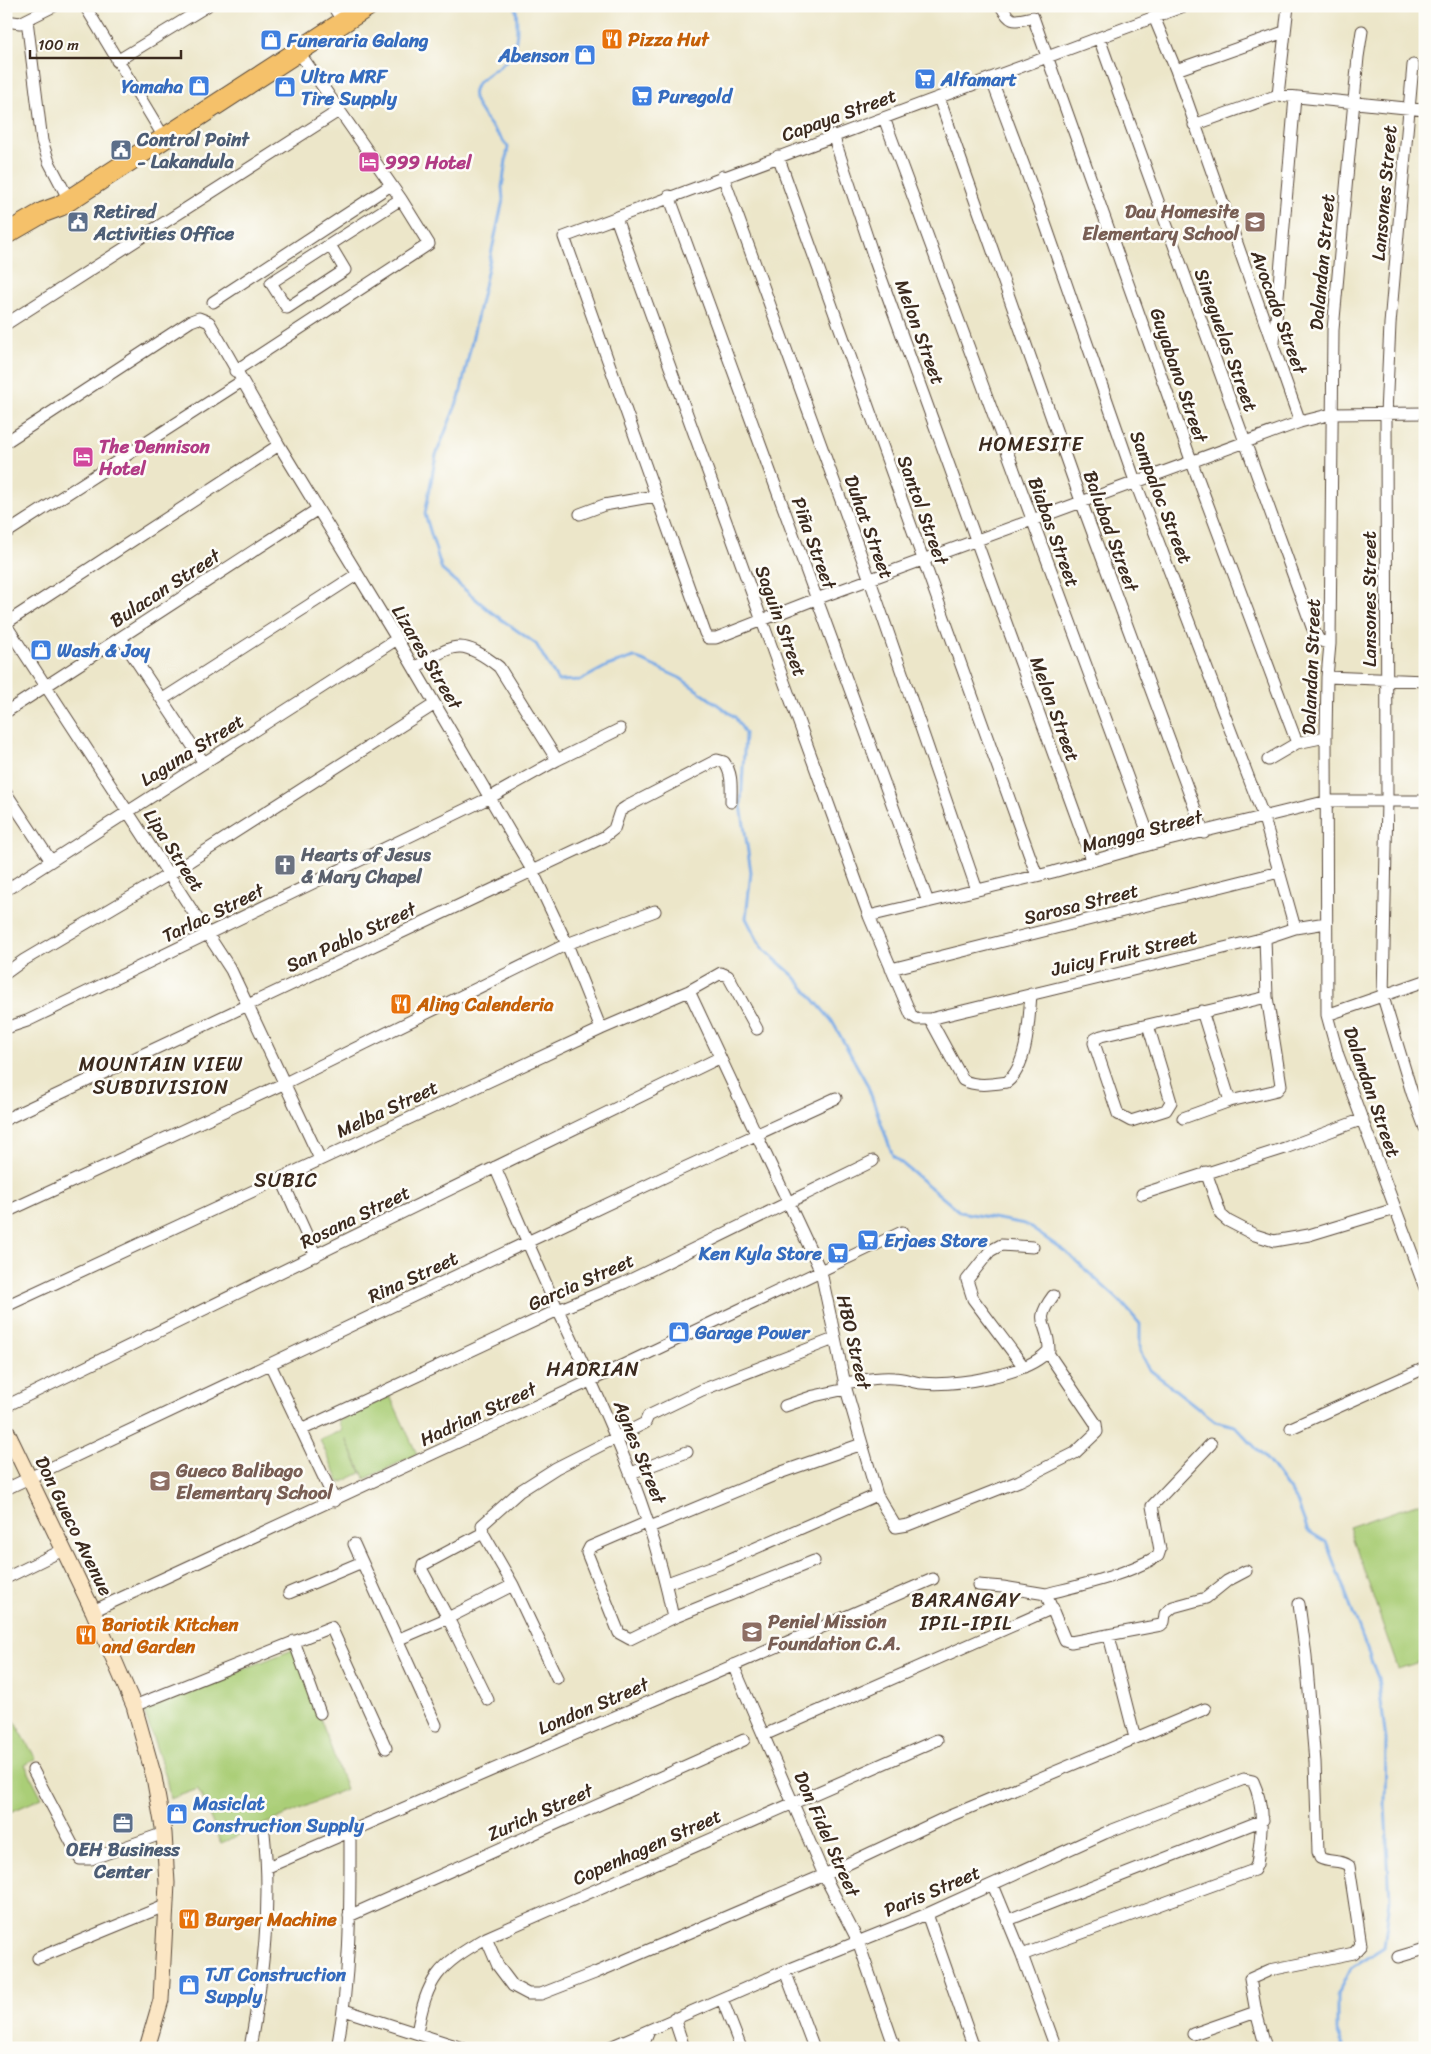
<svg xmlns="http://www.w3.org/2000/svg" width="1431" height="2054" font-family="Sriracha,sans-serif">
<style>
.green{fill:#aace77;stroke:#727c4a}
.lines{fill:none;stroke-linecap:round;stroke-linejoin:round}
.stream{stroke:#7bace6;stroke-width:3}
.street-casing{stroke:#564638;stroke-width:13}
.secondary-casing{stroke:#564638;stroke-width:17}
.highway-casing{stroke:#564638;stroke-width:22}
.street{stroke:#fff;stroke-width:11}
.secondary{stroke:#fbe6c4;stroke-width:15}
.highway{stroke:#f5c16b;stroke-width:20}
.labels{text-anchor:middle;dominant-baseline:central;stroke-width:5;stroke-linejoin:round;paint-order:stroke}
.food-label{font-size:19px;font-weight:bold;fill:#c56008;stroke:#fdfcf7;text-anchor:start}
.shop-label{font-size:19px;font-weight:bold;fill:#366cbe;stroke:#fdfcf7;text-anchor:start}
.street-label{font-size:19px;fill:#3b2a1e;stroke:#fdfcf7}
.service-label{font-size:19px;font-weight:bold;fill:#4e5e75;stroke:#fdfcf7;text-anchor:start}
.hotel-label{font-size:19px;font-weight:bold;fill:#b23c85;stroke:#fdfcf7;text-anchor:start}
.education-label{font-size:19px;font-weight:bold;fill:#785e54;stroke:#fdfcf7;text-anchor:start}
.worship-label{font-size:19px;font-weight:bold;fill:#5b616d;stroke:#fdfcf7;text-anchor:start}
.neighbourhood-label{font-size:20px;letter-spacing:1px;fill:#3b2a1e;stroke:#fdfcf7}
</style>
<rect width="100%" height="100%" fill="#fdfcf7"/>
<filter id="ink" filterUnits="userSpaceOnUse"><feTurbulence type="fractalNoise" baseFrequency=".02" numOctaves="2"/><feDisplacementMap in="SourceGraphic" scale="10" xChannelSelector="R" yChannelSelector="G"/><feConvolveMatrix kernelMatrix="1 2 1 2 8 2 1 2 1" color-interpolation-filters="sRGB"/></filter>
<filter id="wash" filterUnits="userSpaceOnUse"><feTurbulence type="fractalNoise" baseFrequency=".0096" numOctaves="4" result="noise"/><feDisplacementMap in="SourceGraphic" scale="20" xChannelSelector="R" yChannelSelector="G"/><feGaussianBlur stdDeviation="1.12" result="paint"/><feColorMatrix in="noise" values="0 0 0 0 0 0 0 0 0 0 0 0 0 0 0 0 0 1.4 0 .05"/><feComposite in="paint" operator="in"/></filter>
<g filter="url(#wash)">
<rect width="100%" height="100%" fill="#ece6c9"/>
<path class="green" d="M 390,1396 L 417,1454 L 365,1479 L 346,1439 L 361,1473 L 340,1483 L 320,1440 L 342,1430 L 338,1421 Z
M 1425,1501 L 1425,1660 L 1398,1669 L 1349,1527 Z
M 295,1649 L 346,1789 L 221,1843 L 198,1789 L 170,1799 L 166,1777 L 143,1708 Z
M 13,1718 L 36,1759 L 25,1765 L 42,1798 L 6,1814 L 6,1721 Z"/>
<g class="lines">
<path class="stream" d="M 516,6 C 517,23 519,40 511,55 C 503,71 463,79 476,103 C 483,119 498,133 508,147 L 502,187 L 503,200 L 460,395 L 436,455 L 425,514 L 442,570 L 491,612 L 536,644 L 558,681 L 581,680 L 607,666 L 634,657 L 680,678 L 735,717 L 745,733 L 741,805 L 751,872 L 746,918 L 761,947 L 794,976 L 832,1021 L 867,1084 L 893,1156 L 960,1212 L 1025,1224 L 1066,1252 L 1123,1304 L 1140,1324 L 1140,1351 L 1150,1370 L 1215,1421 L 1235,1426 L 1268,1461 L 1296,1499 L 1308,1531 L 1326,1542 L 1378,1678 L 1386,1740 L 1385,1805 L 1390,1899 L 1384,1947 L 1351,1968 L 1337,1996 L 1337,2031 L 1344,2048"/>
</g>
</g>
<g filter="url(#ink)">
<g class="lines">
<g class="street-casing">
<path id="street" d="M 85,6 L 165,139
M 333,6 L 343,22
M 1001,6 C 1011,24 1014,21 1033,17 L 1191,460 L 1297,743
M 1184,6 L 564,237 L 705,633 L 708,638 L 716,638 L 816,599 L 1300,422 L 1332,414 L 1425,413
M 1154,17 L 1176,70 L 1300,422
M 27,20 L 42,141 L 49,162 L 69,200
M 6,21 L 20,23 L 54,6
M 1362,31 L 1358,57 L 1333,330 L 1330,644 L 1327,677 L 1326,737 L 1327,1015 L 1338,1055 L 1425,1288
M 1099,38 L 1312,627 L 1319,640 L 1330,644
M 117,61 L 207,6
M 1413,65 L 1390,324 L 1386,414 L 1387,800 L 1383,997 L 1412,1093 L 1425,1128
M 1176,70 L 1284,32
M 991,78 L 1038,203 L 1135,481 L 1264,818 L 1295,928
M 1278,95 L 1288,6
M 939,98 L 1081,501 L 1204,833
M 884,118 L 1152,844
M 1194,125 L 1278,95 L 1425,110
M 833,135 L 875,261 L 1092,860
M 778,156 L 1037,876
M 723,176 L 870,580 L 977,890
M 669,196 L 928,902
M 616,218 L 869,916 L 911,1015 L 917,1019 L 930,1019 L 1265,938 L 1295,928 L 1326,923
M 330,245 L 345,270 L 287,308 L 271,283 L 275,280 L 401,199
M 213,302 L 391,185
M 6,324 L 340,110
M 1274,343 L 1295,97
M 235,371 L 429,244 L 401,199 L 298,51
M 6,442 L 191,321 L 199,318 L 209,322 L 279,445 L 397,639 L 532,870 L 567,944 L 601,1029
M 580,514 L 604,505 L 655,496
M 6,533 L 242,381
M 6,623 L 279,445
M 6,625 L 231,970 L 320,1159
M 121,638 L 204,763
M 414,668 C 454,645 459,636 499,667 L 557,760
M 1327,677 L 1425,681
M 163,699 L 356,575
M 6,712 L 318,509
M 1268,760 L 1297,743 L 1326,737
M 6,793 L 51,861
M 6,890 L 397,639
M 869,916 L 1053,872 L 1152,844 L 1328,801 L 1425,801
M 891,969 L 1279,872
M 6,973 L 24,960 L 168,875 L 435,704
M 689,991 L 821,1272 L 846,1389 L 877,1495 L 896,1527 L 908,1525 L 1019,1481 L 1075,1453 L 1097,1432 L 1096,1424 L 1048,1353
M 1202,1011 L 1230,1101
M 1327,1015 L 1425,981
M 930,1019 L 963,1080 C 976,1087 993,1084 1007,1082 C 1028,1066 1029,1018 1031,994
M 1148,1025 L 1171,1102 L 1166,1110 L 1131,1121 L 1118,1114 L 1094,1043 L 1095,1039 L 1101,1036 L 1267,997
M 6,1028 L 27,1021 L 491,797 L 557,760 L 620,729
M 1183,1118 L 1230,1101 L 1277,1090 L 1281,1085 L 1267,997 L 1265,938
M 6,1119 L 604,837 L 614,829 L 620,811 L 626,807 L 717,760 L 724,762 C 733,774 731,787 731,802
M 495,1167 C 516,1215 536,1263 558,1310 C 605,1410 652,1509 673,1618
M 1206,1172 L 1221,1215 L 1228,1221 L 1255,1235 L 1274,1241 L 1309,1235 L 1395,1209
M 281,1178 L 316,1256
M 1142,1194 L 1285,1148 L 1363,1119
M 6,1212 L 285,1083 L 567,944 L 655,911
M 6,1306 L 601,1029 L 689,991 L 721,973 L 728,976 L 757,1029
M 270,1364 L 335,1501
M 1024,1367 L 973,1299 L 967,1280 L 990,1251 L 1001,1245 L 1033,1247
M 844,1383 C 860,1381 879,1376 894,1378 C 903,1378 912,1382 921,1383 C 954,1386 1027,1376 1049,1350 C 1049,1322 1032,1324 1053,1296
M 6,1406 L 719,1058
M 785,1406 L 814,1396 L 846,1389
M 1291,1428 L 1425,1368
M 301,1430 L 558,1310 L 624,1283 L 873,1161
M 631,1473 L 687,1452
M 6,1489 L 673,1173 L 836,1098
M 648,1522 L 590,1547 L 587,1553 L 619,1633 L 630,1639 L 673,1618 L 814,1561
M 650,1527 L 782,1472 L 862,1444
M 483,1533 L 423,1565 L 422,1570 L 448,1618 L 488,1700
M 354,1544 L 436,1725
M 6,1578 L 63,1550
M 667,1583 L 719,1564 L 877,1495
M 978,1585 L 1003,1587 L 1046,1594 L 1065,1640 L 1071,1642 L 1161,1625 L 1164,1622 L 1165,1614 L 1173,1607 L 1206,1598 L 1227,1581 L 1246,1571
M 289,1593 L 362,1562
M 1046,1594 C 1085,1584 1123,1576 1158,1556 L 1160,1550 L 1152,1506 L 1211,1444
M 93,1611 L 592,1380 L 902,1232
M 1109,1636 L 1135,1738
M 397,1640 L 448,1618 L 513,1585
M 294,1641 L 320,1713
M 733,1665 L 824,1875 L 858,1941 L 895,2048
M 557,1678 L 513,1585 L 483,1533 L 482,1525 L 520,1491 L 556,1468 L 645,1423 L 648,1416 L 702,1390 L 834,1339
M 134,1706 L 331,1627 L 386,1748
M 764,1735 L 1053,1608
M 33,1770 L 80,1859 L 91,1859 L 164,1833
M 268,1867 L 933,1579
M 993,1885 L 1022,1955 L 1056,2048
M 927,1914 L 974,2048
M 349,1916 L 744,1740
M 1008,1920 L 1263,1820
M 486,1938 L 498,1966 L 513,1986 L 528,1994 L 541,1994 L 595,1973 L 824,1875 L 945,1818 L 1205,1709
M 1398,1957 L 1425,1949
M 38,1958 L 167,1905
M 785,1971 L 814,2048
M 722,1999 L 741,2048
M 344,2010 L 462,2048
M 674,2018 L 684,2048
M 417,2033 C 427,1977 438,1966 486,1938 L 937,1740
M 1193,2034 L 1256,2012
M 250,2048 C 263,1976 272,1906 264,1833
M 337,2048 C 351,1976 350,1903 350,1830
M 608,2048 L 785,1971 L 927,1914 L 1105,1833 L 1244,1779 L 1253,1781 C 1266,1809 1261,1835 1257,1864 L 1254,1870 L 1022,1955
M 642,2048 L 649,2031
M 1266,2048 L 1256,2012 L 1250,1979 L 1270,1970 L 1354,1953 L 1361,1945 L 1349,1866 C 1341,1859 1329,1863 1320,1858 L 1318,1852 L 1315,1762 L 1306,1656 L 1299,1604"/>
</g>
<g class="secondary-casing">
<path id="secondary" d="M 6,1430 L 93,1611 L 134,1706 L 154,1777 L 164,1833 L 167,1883 L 161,2000 L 147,2048"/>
</g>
<g class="highway-casing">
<path id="highway" d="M 6,234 L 44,212 L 60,206 L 368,6"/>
</g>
<use href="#street" class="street"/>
<use href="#secondary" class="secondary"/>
<use href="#highway" class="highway"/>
</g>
</g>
<defs>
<g id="restaurant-square" transform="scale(1.125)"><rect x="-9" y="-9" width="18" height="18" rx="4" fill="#e8710a" stroke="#fdfcf7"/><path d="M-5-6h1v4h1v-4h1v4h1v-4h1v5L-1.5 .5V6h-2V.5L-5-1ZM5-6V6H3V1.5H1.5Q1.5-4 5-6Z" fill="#fff"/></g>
<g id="shop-square" transform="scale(1.125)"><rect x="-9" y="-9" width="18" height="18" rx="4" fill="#3f7fe0" stroke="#fdfcf7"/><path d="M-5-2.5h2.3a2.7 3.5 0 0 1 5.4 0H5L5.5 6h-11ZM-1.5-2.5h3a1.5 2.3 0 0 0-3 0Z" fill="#fff"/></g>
<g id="supermarket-square" transform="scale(1.125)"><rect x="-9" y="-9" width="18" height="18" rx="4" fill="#3f7fe0" stroke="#fdfcf7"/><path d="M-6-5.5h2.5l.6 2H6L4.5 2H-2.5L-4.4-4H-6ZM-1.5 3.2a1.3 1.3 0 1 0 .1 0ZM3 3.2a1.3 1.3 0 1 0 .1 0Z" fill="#fff"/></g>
<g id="civic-square" transform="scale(1.125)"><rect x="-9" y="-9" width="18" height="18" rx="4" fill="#5c6f8a" stroke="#fdfcf7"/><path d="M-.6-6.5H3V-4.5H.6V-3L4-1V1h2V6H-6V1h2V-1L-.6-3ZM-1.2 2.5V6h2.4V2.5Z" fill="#fff"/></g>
<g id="hotel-square" transform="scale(1.125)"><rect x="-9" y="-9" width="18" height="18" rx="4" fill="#d1479c" stroke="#fdfcf7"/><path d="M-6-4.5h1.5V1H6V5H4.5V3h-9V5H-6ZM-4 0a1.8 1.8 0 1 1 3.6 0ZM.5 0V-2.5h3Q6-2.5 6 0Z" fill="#fff"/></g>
<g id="school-square" transform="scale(1.125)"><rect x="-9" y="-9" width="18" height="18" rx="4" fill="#8d6e63" stroke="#fdfcf7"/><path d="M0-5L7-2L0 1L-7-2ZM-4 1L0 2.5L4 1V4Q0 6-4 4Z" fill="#fff"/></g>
<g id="church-square" transform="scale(1.125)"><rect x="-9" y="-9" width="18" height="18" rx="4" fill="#6b7280" stroke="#fdfcf7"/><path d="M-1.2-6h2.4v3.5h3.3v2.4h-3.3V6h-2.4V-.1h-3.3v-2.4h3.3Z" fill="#fff"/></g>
<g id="office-square" transform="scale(1.125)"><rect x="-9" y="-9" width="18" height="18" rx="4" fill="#5c6f8a" stroke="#fdfcf7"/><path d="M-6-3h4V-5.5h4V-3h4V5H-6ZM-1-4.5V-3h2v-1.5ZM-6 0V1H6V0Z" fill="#fff"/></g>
</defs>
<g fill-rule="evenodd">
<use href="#restaurant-square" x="612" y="39"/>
<use href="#shop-square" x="271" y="40"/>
<use href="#shop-square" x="585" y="55"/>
<use href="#supermarket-square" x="925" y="79"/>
<use href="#shop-square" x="199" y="86"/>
<use href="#shop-square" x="285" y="87"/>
<use href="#supermarket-square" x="642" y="96"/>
<use href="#civic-square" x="121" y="150"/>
<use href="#hotel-square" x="369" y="162"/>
<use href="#civic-square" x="78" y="222"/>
<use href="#school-square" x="1255" y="222"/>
<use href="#hotel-square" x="83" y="457"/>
<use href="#shop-square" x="41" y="650"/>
<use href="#church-square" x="285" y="865"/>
<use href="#restaurant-square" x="401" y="1004"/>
<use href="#supermarket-square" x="868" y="1240"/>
<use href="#supermarket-square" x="838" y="1253"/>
<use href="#shop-square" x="679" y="1332"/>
<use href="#school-square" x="160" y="1481"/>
<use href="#school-square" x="752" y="1632"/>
<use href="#restaurant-square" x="86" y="1635"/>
<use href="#shop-square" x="177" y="1814"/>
<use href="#office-square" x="123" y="1823"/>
<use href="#restaurant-square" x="189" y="1919"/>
<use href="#shop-square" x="189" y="1985"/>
</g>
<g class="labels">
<g class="food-label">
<text x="628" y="39">Pizza Hut</text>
<text x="417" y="1004">Aling Calenderia</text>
<text x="102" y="1624">Bariotik Kitchen<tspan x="102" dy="22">and Garden</tspan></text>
<text x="205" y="1919">Burger Machine</text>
</g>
<g class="shop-label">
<text x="287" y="40">Funeraria Galang</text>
<text x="569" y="55" text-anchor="end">Abenson</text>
<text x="301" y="76">Ultra MRF<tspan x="301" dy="22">Tire Supply</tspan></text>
<text x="941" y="79">Alfamart</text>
<text x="183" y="86" text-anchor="end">Yamaha</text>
<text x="658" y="96">Puregold</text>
<text x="57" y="650">Wash &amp; Joy</text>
<text x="884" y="1240">Erjaes Store</text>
<text x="822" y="1253" text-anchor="end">Ken Kyla Store</text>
<text x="695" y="1332">Garage Power</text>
<text x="193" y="1803">Masiclat<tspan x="193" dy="22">Construction Supply</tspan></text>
<text x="205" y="1974">TJT Construction<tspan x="205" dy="22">Supply</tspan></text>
</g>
<g class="street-label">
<text transform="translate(839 115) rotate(-20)">Capaya Street</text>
<text transform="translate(1384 193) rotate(-85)">Lansones Street</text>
<text transform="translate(1322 262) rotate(-85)">Dalandan Street</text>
<text transform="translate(1279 312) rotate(70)">Avocado Street</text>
<text transform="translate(920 332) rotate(70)">Melon Street</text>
<text transform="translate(1226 340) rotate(70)">Sineguelas Street</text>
<text transform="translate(1179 375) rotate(71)">Guyabano Street</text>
<text transform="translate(1161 497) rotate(69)">Sampaloc Street</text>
<text transform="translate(923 510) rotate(70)">Santol Street</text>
<text transform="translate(869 527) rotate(70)">Duhat Street</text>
<text transform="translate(1111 531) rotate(70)">Balubad Street</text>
<text transform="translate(1054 532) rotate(70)">Biabas Street</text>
<text transform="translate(814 543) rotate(70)">Piña Street</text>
<text transform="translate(165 588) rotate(-33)">Bulacan Street</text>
<text transform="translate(1369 599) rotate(-90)">Lansones Street</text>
<text transform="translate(781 621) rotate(70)">Saguin Street</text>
<text transform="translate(427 657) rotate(59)">Lizares Street</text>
<text transform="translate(1311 667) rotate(-88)">Dalandan Street</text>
<text transform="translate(1055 709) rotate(70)">Melon Street</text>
<text transform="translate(192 750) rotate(-32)">Laguna Street</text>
<text transform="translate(1142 831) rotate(-14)">Mangga Street</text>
<text transform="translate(174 850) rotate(57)">Lipa Street</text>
<text transform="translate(1081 904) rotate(-14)">Sarosa Street</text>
<text transform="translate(213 913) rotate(-26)">Tarlac Street</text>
<text transform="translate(351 937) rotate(-25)">San Pablo Street</text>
<text transform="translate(1124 953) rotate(-13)">Juicy Fruit Street</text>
<text transform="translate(1372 1092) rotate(71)">Dalandan Street</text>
<text transform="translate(387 1109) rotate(-25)">Melba Street</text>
<text transform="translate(355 1217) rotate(-26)">Rosana Street</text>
<text transform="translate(413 1277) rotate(-25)">Rina Street</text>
<text transform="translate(581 1282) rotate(-24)">Garcia Street</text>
<text transform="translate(854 1342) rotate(77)">HBO Street</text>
<text transform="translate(478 1414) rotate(-25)">Hadrian Street</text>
<text transform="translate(640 1452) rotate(68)">Agnes Street</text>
<text transform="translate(74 1526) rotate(64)">Don Gueco Avenue</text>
<text transform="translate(593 1706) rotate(-23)">London Street</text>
<text transform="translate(540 1812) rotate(-24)">Zurich Street</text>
<text transform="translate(827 1834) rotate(66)">Don Fidel Street</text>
<text transform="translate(647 1847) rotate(-24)">Copenhagen Street</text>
<text transform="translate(932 1891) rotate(-23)">Paris Street</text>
</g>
<g class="service-label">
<text x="137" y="139">Control Point<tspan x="137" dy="22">- Lakandula</tspan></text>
<text x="94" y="211">Retired<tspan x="94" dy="22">Activities Office</tspan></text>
<text x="123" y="1849" text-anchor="middle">OEH Business<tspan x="123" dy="22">Center</tspan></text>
</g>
<g class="hotel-label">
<text x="385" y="162">999 Hotel</text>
<text x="99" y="446">The Dennison<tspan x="99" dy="22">Hotel</tspan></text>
</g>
<g class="education-label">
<text x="1239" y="211" text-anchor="end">Dau Homesite<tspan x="1239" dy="22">Elementary School</tspan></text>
<text x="176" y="1470">Gueco Balibago<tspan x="176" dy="22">Elementary School</tspan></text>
<text x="768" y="1621">Peniel Mission<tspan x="768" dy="22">Foundation C.A.</tspan></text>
</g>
<g class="worship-label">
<text x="301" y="854">Hearts of Jesus<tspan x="301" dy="22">&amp; Mary Chapel</tspan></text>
</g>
<g class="neighbourhood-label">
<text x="1031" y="444">HOMESITE</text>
<text x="161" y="1064">MOUNTAIN VIEW<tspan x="161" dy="23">SUBDIVISION</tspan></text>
<text x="286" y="1180">SUBIC</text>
<text x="593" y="1369">HADRIAN</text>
<text x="966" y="1600">BARANGAY<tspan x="966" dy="23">IPIL-IPIL</tspan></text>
</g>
</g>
<rect width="1431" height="2054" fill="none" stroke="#fdfcf7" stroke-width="25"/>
<path d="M30 50v8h151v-8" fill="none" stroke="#3b2a1e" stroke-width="2.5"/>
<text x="38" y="50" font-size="15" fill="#3b2a1e" stroke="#fdfcf7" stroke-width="4" paint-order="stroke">100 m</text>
</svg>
